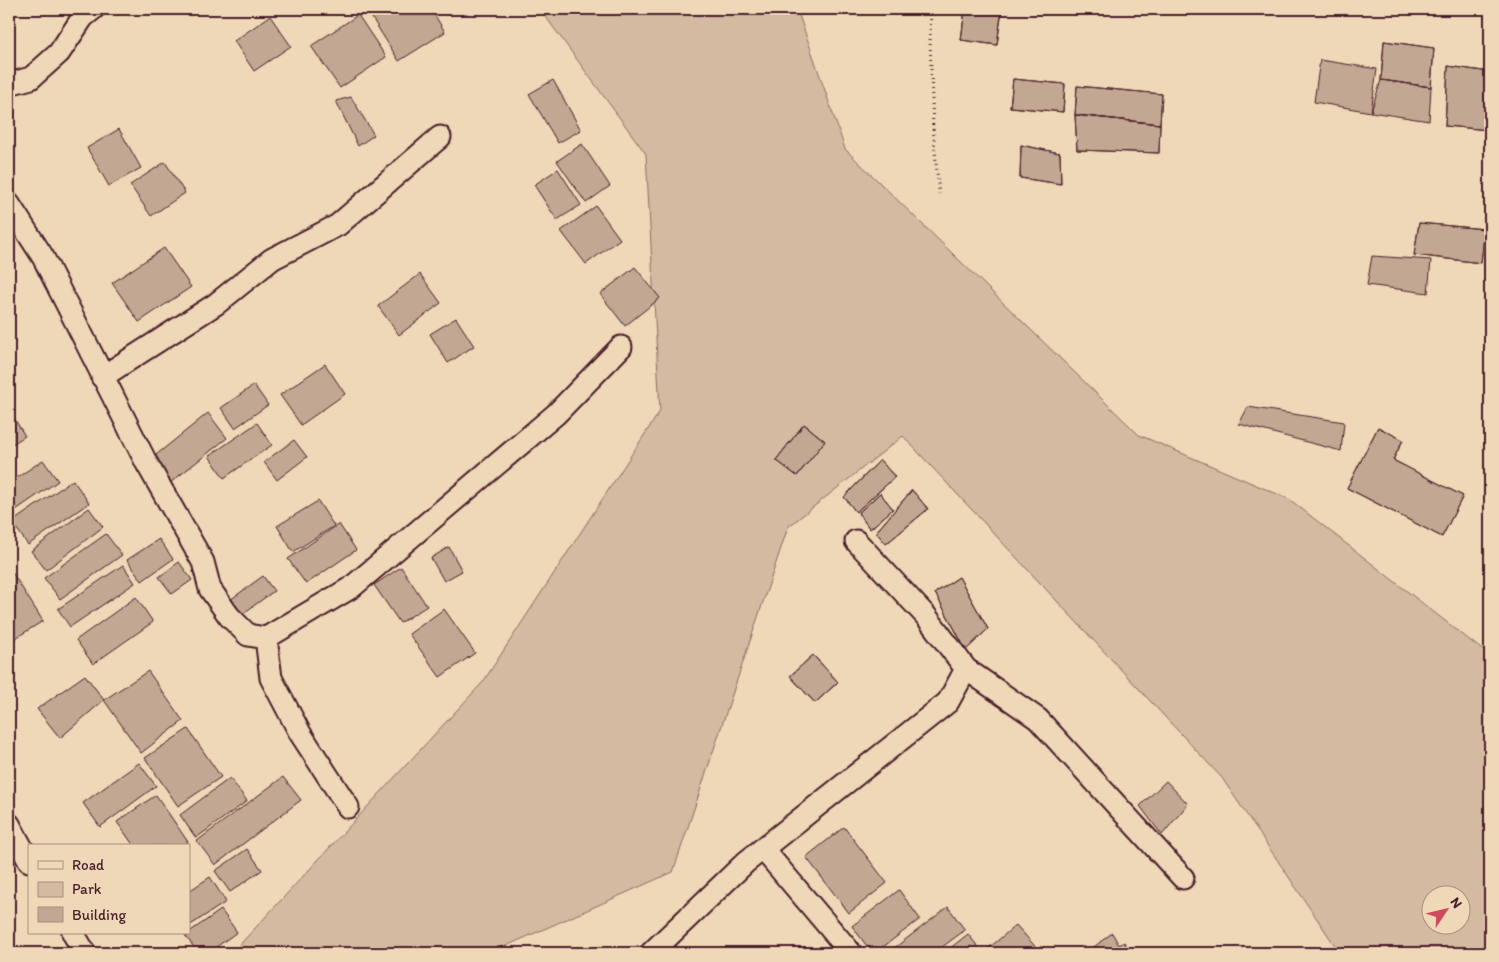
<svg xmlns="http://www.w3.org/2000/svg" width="1499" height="962" font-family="Itim,sans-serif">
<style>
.green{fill:#d3baa0;stroke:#8e6c66;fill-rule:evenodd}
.building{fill:#c2a792;stroke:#4a1f2b}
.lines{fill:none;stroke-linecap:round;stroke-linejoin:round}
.street-casing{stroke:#4a1f2b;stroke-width:25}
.path{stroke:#4a1f2b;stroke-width:3;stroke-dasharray:1 4;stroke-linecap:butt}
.street{stroke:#eed8b7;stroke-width:21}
</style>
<rect width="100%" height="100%" fill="#eed8b7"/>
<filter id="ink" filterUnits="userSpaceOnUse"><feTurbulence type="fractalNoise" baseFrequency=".02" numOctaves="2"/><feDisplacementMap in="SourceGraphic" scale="10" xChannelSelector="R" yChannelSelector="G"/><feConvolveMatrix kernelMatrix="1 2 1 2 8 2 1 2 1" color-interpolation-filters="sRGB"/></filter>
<g filter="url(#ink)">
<path class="green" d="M 540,9 L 797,9 L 845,149 L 1139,435 L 1289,499 L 1490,656 L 1490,953 L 1340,953 L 1222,778 L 903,436 L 788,527 L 673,872 L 490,953 L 232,953 L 483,682 L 660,411 L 646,154 ZM 1432,894 L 1462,894 L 1462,924 L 1432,924 Z"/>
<path class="building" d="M 368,9 L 431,9 L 445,32 L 399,61 L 367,10 Z
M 965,9 L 1002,9 L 997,45 L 961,40 Z
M 965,9 L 1002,9 L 997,45 L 961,40 Z
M 358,15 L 386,57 L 340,88 L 311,46 Z
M 270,16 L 291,46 L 254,71 L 234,41 Z
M 1384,41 L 1434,48 L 1431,87 L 1381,80 Z
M 1384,41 L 1434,48 L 1431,87 L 1381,80 Z
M 1320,60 L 1377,69 L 1371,112 L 1314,102 Z
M 1448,66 L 1490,72 L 1489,130 L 1445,126 Z
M 1448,66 L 1490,72 L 1489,130 L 1445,126 Z
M 1013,79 L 1065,84 L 1063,112 L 1010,107 Z
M 1013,79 L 1065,84 L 1063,112 L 1010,107 Z
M 553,80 L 581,130 L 558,143 L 529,94 Z
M 1381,80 L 1431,87 L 1429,121 L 1371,112 Z
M 1077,86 L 1162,94 L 1160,124 L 1075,115 Z
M 1077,86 L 1162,94 L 1160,124 L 1075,115 Z
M 351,97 L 374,135 L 358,146 L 336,101 Z
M 1075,115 L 1160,124 L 1159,153 L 1077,150 Z
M 1075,115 L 1160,124 L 1159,153 L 1077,150 Z
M 119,129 L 141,168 L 109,186 L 87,148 Z
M 582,144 L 610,186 L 586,203 L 557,161 Z
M 1021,145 L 1060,153 L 1061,184 L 1020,178 Z
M 1021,145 L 1060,153 L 1061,184 L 1020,178 Z
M 165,162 L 185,193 L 151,216 L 130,185 Z
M 558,169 L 581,205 L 557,220 L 534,185 Z
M 596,206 L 620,239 L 586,264 L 561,231 Z
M 1419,223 L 1485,229 L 1481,263 L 1414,255 Z
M 1419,223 L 1485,229 L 1481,263 L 1414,255 Z
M 164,248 L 191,287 L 139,322 L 112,283 Z
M 1372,256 L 1431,260 L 1428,293 L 1367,285 Z
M 635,267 L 660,298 L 625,326 L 600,294 Z
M 420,274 L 441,303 L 399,335 L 378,306 Z
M 456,318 L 474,346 L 448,363 L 430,334 Z
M 325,364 L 345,394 L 301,425 L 280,395 Z
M 254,385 L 268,405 L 235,428 L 221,408 Z
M 1248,407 L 1344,422 L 1341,451 L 1239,424 Z
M 9,410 L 25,436 L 9,446 Z
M 208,413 L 227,438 L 170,483 L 151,459 Z
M 257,423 L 272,445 L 224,478 L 209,456 Z
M 804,424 L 825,441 L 797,476 L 776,460 Z
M 804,424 L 825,441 L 797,476 L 776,460 Z
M 1378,427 L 1403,440 L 1393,460 L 1463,496 L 1442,537 L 1347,488 Z
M 1378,427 L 1403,440 L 1393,460 L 1463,496 L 1442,537 L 1347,488 Z
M 294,440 L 307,457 L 277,480 L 264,462 Z
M 43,460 L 58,481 L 10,514 L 9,483 Z
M 880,460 L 895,477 L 856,512 L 844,497 Z
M 880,460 L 895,477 L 856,512 L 844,497 Z
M 73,480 L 89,503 L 28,545 L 12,522 Z
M 912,490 L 928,509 L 886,544 L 876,532 Z
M 912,490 L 928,509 L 886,544 L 876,532 Z
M 880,493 L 893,509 L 870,529 L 858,513 Z
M 880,493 L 893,509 L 870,529 L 858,513 Z
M 318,501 L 334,526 L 293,552 L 277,526 Z
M 89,508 L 103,527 L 46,570 L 31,551 Z
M 339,524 L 356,550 L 306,584 L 288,559 Z
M 106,534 L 122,555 L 60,599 L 44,578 Z
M 159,539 L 173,559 L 142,581 L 127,560 Z
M 449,547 L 462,571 L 444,581 L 431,558 Z
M 179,562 L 192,580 L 172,594 L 159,577 Z
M 123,565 L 135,583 L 70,627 L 58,609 Z
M 401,567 L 427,606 L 400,623 L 374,585 Z
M 10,569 L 43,621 L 9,642 L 9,570 Z
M 263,576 L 274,591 L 241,615 L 230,600 Z
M 959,577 L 988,629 L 966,650 L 935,593 Z
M 959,577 L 988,629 L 966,650 L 935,593 Z
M 136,597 L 153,622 L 93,664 L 76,640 Z
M 444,609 L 475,653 L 440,677 L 409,634 Z
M 813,655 L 838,682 L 815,703 L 790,676 Z
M 813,655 L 838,682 L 815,703 L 790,676 Z
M 148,671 L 183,721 L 141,753 L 104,700 Z
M 85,675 L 104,700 L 60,738 L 37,709 Z
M 188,729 L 221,777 L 178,806 L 145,758 Z
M 139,763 L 156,786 L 100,827 L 83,803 Z
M 283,777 L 301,800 L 215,865 L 197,841 Z
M 230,778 L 247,801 L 196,838 L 180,815 Z
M 1166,781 L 1188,804 L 1162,835 L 1140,806 Z
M 156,795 L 188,842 L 183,846 L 134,846 L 117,822 Z
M 844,827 L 887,883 L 849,913 L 806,857 Z
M 247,849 L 262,870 L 230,892 L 215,871 Z
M 210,877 L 226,902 L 189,926 L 189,891 Z
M 899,890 L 920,919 L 875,953 L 872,953 L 852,926 Z
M 948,907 L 965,930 L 934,953 L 896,953 L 893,949 Z
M 221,910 L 237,932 L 208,953 L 198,953 L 185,935 Z
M 1016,925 L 1041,953 L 983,953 Z
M 1112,933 L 1119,945 L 1124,942 L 1131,953 L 1086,953 Z
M 968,934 L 983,953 L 944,953 Z"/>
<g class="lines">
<g class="street-casing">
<path id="street" d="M 9,84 L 31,78 L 59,53 L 83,17 L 93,9
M 9,204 L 43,257 L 146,462 L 203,562 L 210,589 L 229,616 L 248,635 L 266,638 L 352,587 L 556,414 L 621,347
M 102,377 L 216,304 L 272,259 L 338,225 L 440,137
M 266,638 L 271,678 L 300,733 L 348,807
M 966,669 L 1038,719 L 1183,878
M 9,824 L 29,861
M 763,849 L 851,953
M 73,933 L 85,953
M 651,953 L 746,862 L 948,702 L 966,669 L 926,616 L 856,541"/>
</g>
<path class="path" d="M 931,9 L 930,38 L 933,128 L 939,194"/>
<use href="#street" class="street"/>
</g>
</g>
<rect width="1499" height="962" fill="none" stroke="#eed8b7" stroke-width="30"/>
<rect x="15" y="15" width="1469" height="932" fill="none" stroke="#4a1f2b" stroke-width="2" filter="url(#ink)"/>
<rect x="28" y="844" width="162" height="90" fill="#eed8b7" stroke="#ac8e7f"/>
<rect x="38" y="861" width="25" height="8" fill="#eed8b7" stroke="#ac8e7f"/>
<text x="72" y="870" font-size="15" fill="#4a1f2b">Road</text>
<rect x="38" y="882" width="25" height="15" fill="#d3baa0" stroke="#ac8e7f"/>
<text x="72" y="894" font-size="15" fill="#4a1f2b">Park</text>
<rect x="38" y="907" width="25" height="15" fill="#c2a792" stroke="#ac8e7f"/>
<text x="72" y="920" font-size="15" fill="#4a1f2b">Building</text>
<g transform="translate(1446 910) rotate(55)"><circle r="24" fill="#eed8b7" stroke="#ac8e7f"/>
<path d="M0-4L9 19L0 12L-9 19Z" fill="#d1495b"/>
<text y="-8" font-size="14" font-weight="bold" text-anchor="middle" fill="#4a1f2b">N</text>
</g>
</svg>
